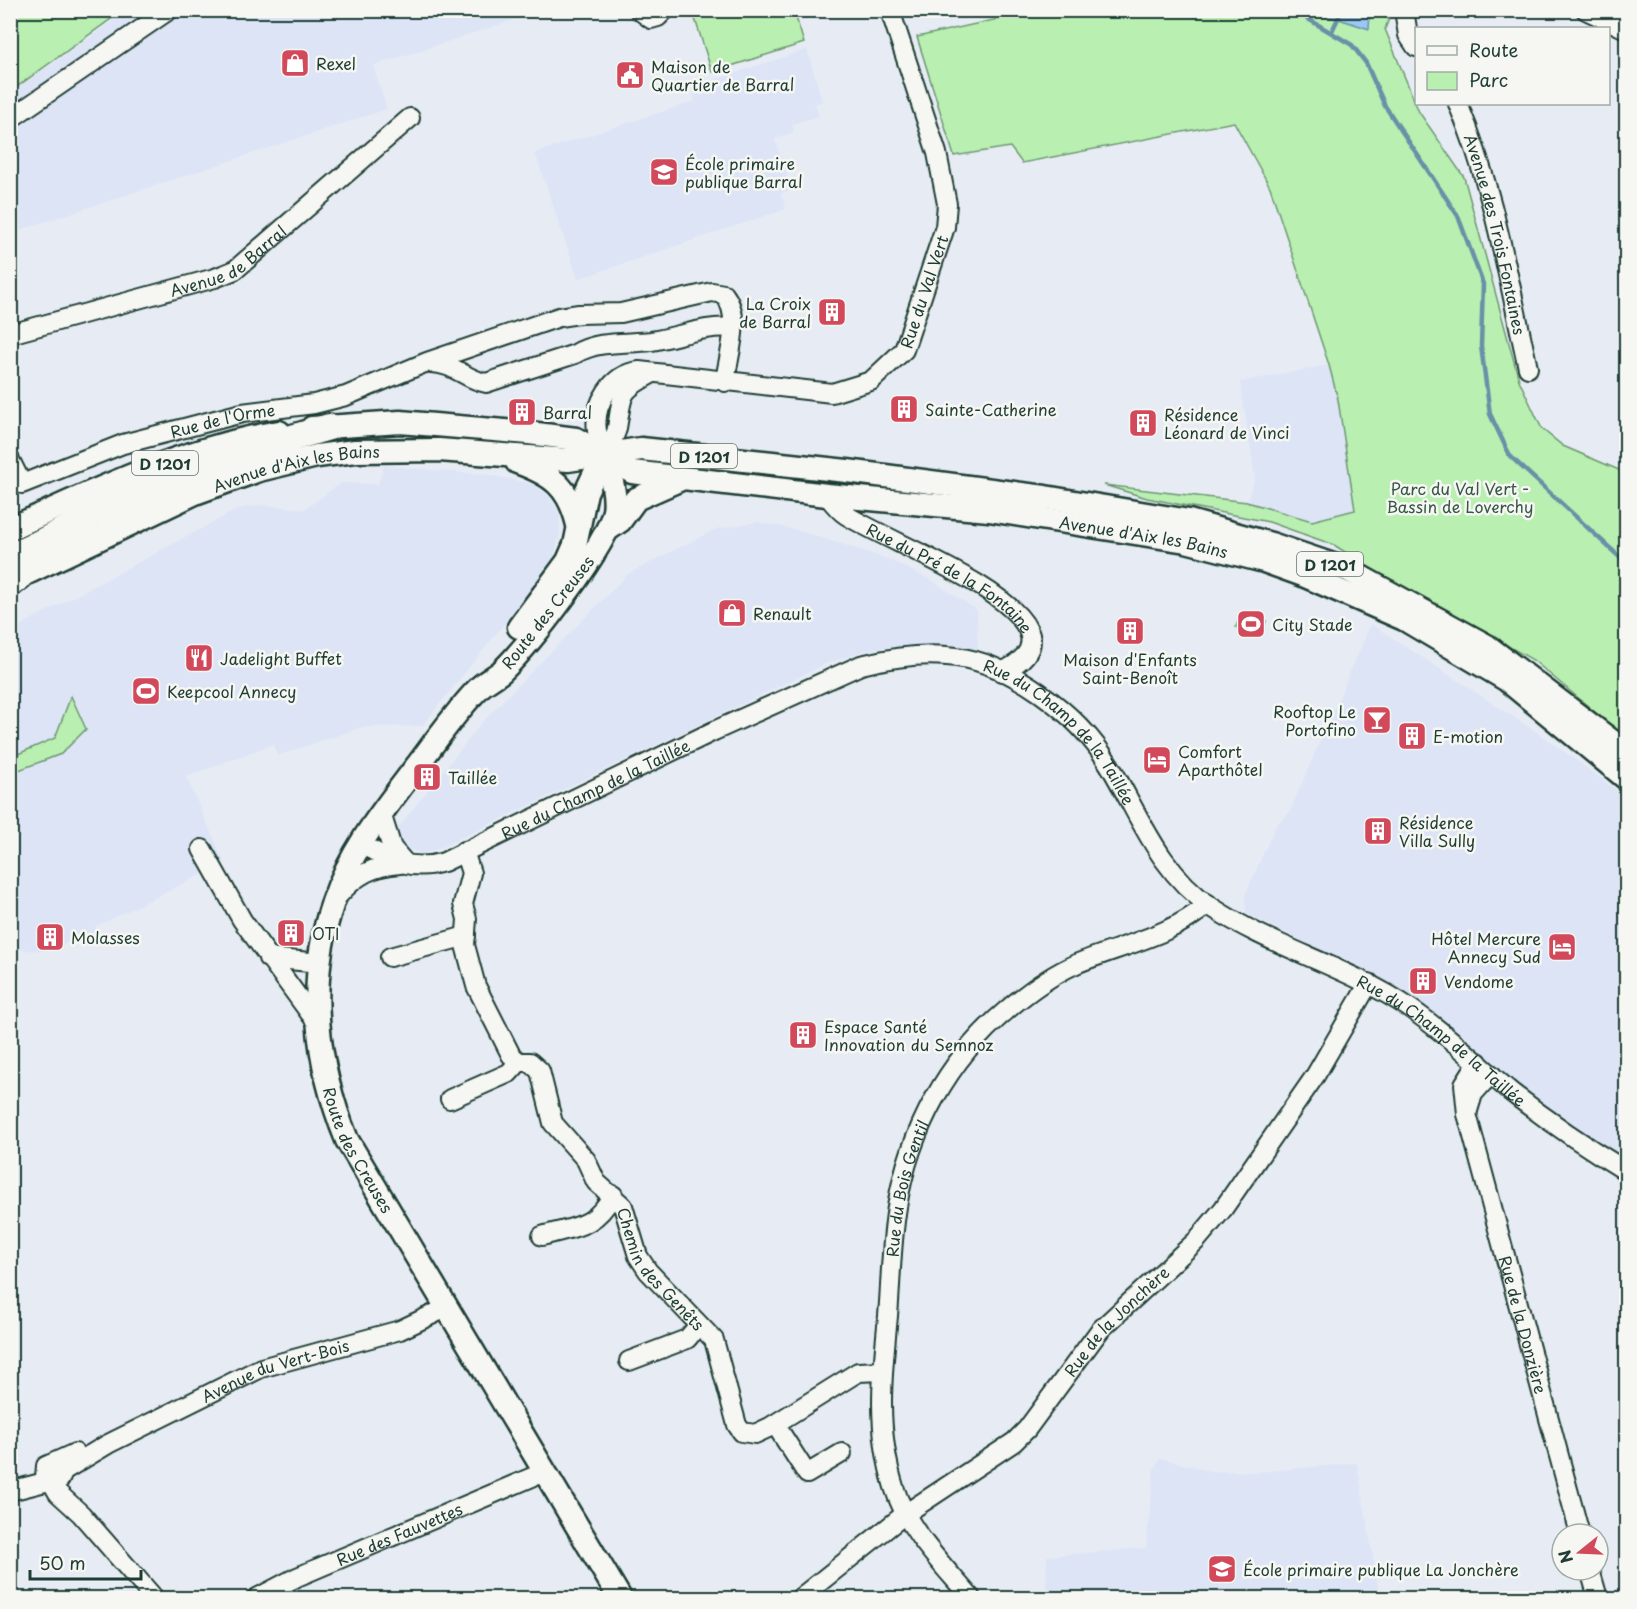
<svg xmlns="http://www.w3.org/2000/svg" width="1637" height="1609" font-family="'Playpen Sans',sans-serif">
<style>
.built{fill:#dce4f6}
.green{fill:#b9efb1;stroke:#6c9672;stroke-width:1.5}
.water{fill:#9ac7f4;stroke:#6990a7;stroke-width:1.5}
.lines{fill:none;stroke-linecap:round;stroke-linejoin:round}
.stream{stroke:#6990a7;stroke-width:4.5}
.minor-casing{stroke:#1f3d34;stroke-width:22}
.major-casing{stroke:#1f3d34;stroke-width:27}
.highway-casing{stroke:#1f3d34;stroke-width:30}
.minor{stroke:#f6f6f2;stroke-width:18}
.major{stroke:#f6f6f2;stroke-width:22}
.highway{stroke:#f6f6f2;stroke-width:26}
.labels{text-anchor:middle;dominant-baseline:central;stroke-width:5;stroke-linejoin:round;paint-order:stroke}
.shield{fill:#f6f6f2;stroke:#60746d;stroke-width:1.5}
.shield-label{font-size:15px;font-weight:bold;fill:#1f3d34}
.poi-label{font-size:16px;fill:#1f3d34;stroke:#f6f6f2;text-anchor:start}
.street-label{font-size:16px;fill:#1f3d34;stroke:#f6f6f2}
.park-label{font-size:16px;fill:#365847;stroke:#f6f6f2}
</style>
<rect width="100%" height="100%" fill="#e7ecf4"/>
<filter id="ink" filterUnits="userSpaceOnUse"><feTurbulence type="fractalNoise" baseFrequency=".0167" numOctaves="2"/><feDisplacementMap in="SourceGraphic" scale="12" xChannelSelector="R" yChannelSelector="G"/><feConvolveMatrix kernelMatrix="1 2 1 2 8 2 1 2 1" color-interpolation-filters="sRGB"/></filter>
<g filter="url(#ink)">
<path class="built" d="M 127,11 L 541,11 L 373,66 L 387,109 L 11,233 L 10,93 Z
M 807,49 L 822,101 L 815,104 L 819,116 L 792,124 L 794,132 L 775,139 L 792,190 L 781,194 L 786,209 L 578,279 L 535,153 L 695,101 L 692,88 Z
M 1329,365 L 1338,400 L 1355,511 L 1312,521 L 1247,502 L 1255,477 L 1240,382 Z
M 384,466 L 490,475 L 533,484 L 549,496 L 559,513 L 560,534 L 554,556 L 525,598 L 422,726 L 362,727 L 277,756 L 273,744 L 186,777 L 225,863 L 95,927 L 98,932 L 44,951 L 11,949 L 10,631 L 238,509 L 260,505 L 305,509 L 341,483 L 378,484 Z
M 757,522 L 797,530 L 888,559 L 929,579 L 977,610 L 978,650 L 940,646 L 886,647 L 864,651 L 828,663 L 438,849 L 422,854 L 406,848 L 396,830 L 484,720 L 628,574 L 716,529 Z
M 1371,624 L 1544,737 L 1626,797 L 1626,1159 L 1606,1148 L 1514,1081 L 1420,1004 L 1353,966 L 1246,914 L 1245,895 L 1276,825 L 1289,813 Z
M 1160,1458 L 1210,1471 L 1257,1472 L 1357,1463 L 1380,1598 L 1046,1598 L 1047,1556 L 1146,1548 L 1154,1469 Z"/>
<path class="green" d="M 11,10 L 122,10 L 122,11 L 11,91 Z
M 723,11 L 794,11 L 804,43 L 712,72 L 695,19 Z
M 1034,11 L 1392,11 L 1385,29 L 1419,112 L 1464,177 L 1519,380 L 1542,429 L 1563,446 L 1626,473 L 1626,738 L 1533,660 L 1380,574 L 1334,545 L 1269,522 L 1147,498 L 1104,485 L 1247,502 L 1312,521 L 1355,510 L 1338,400 L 1329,365 L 1270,187 L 1234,122 L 1022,163 L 1010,147 L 954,156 L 917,37 Z
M 1241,613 L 1266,621 L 1262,635 L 1236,627 Z
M 71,696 L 86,729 L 61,754 L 11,773 L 11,757 L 55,738 Z"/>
<path class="water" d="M 1298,11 L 1370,11 L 1369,29 L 1339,19 Z"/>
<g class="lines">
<path class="stream" d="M 1293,10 L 1352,45 L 1366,63 L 1385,106 L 1458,216 L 1483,284 L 1481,346 L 1490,414 L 1510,456 L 1626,563
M 1332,31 L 1342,10"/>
<g class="minor-casing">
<g id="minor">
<path d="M 639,10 L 651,19 L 658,17 L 665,10"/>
<path d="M 1404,10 L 1408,35 L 1416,47"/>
<path d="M 1586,10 L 1626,29"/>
<path id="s1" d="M 1458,104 C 1494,188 1508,279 1528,368"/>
<path d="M 10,119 L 169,10"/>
<path id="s2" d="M 10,334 L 215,278 L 235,270 L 410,118"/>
<path d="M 430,363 C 455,363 464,379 486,383 L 575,354 C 599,340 625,344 651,341 C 679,337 703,325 733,328"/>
<path id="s3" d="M 604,454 C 602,446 599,438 597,431 C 593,404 612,374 639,371 L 832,393 L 871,381 L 904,350 L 945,227 L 947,204 L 937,153 L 890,10"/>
<path d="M 604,454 C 609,446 616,436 617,428 C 623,394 618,392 651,374"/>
<path id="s4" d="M 10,460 L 22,484 L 123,444 L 242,413 L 314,404 L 346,396 L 427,362 L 559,317 L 579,314 L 621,313 L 712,292 L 724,294 C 743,318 728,355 725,382"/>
<path id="s5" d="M 827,495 C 833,503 838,510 846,515 C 889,542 1008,586 1028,630 C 1038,651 1018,664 1002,672"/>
<path d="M 381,813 L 392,848 L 405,863"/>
<path id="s6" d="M 361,844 C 389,860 411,872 444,862 L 714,731 L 861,665 C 889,658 919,653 947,656 C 1009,660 1079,714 1110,766 C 1140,816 1159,871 1210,906 C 1272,948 1348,966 1411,1009 C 1447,1034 1478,1064 1511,1092 C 1548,1121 1586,1147 1626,1171"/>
<path d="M 202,849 L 242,920 L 317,1023"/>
<path id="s7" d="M 464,851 L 471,873 L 463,904 L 467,919 L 465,945 L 476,986 L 511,1055 L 519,1062 L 530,1062 L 540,1071 L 553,1123 L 586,1160 L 596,1182 L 623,1206 L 638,1256 L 648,1271 L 714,1340 L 737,1425 L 742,1432 L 755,1434 L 770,1427 L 858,1372 L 883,1371"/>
<path d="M 339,895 C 356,875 373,866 400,864"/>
<path d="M 390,957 L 466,936"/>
<path d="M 268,958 L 320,963"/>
<path d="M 1478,1062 L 1464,1084 L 1467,1114 L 1473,1094 L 1491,1074"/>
<path d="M 450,1099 L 509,1073 L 519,1062"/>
<path id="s8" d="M 1467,1114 L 1580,1534"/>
<path d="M 542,1236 C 577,1226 594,1228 613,1195"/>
<path d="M 629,1361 L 687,1339 L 699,1325"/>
<path d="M 775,1424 L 807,1474 L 842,1453"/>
<path d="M 53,1463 L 59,1464 L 63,1471 L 60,1479 L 55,1482 L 45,1477 L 46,1466 L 75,1453"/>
<path id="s9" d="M 63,1471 L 108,1444 L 261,1368 L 400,1330 L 446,1308"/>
<path d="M 51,1481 L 58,1493 L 81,1514 L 154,1598"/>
<path d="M 10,1491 L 49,1481"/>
<path d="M 1590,1570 L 1598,1598"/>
<path id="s10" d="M 257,1598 L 297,1577 L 544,1472"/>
<path id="s11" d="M 800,1598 L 905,1514 L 1014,1442 L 1027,1429 L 1100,1330 L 1196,1241 L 1223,1209 L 1315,1076 L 1369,983"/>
<path id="s12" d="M 971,1598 C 942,1564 908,1531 894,1487 C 876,1430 882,1374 888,1316 C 891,1280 891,1243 897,1207 C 909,1131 948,1059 1008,1009 C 1028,992 1051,975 1076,964 C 1119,946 1172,936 1208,904"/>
</g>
</g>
<g class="major-casing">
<g id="major">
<path id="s13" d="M 312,428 L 400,422 L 529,433 L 576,439 L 632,472 L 827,495 L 989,510 L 1186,541 L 1264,561 L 1303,575 L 1404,619 L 1507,680 L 1626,778"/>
<path id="s14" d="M 604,454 C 609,473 617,491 614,511 C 607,546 530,644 503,670 C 497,676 488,680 481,686 C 458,708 435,742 416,767 C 384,809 350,851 333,902 C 306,981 316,1064 347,1140 L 620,1598"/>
<path d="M 517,462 C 553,475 569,487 578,525"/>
<path d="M 610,528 L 620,521 L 636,499 L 679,480"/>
<path d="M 10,529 C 96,489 185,448 279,432"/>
<path id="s15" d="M 10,581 L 195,493 L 259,470 L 317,456 L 355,451 L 439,450 L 568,460 L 641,449 L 847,471 L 1045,497 L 1189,521 L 1271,544 L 1348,570 L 1487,646 L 1626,752"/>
<path d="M 519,627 L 568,561 L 575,545 L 586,492 L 604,454"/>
</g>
</g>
<g class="highway-casing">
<path id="highway" d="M 10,557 C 41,544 70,526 101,512 C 175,478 250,449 329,427
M 10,584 L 19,577"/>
</g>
<use href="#minor" class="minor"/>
<use href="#major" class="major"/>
<use href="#highway" class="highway"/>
</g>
</g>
<defs>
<g id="shop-square" transform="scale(1.5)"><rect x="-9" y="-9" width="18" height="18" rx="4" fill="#d1495b" stroke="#f6f6f2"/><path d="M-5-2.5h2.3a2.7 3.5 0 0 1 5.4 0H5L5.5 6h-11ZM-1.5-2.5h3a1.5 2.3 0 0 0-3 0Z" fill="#fff"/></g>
<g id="civic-square" transform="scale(1.5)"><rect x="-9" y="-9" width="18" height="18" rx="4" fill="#d1495b" stroke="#f6f6f2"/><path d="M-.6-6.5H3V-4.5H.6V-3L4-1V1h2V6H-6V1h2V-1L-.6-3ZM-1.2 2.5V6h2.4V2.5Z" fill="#fff"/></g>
<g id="school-square" transform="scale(1.5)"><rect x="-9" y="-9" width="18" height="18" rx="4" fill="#d1495b" stroke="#f6f6f2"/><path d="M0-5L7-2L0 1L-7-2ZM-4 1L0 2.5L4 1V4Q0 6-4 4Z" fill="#fff"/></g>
<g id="building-square" transform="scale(1.5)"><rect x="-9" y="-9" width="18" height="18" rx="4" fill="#d1495b" stroke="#f6f6f2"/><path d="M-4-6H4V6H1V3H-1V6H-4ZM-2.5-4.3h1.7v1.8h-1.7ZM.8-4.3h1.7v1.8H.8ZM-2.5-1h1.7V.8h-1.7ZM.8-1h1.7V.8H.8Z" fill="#fff"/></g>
<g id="stadium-square" transform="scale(1.5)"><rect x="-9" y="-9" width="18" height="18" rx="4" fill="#d1495b" stroke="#f6f6f2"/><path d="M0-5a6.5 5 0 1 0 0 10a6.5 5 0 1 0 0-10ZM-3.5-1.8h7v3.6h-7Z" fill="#fff"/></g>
<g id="restaurant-square" transform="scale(1.5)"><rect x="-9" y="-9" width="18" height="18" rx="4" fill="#d1495b" stroke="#f6f6f2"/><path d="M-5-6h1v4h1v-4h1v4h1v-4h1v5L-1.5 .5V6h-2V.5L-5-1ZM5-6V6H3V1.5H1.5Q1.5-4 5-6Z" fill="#fff"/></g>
<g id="bar-square" transform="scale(1.5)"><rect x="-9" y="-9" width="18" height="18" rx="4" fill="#d1495b" stroke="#f6f6f2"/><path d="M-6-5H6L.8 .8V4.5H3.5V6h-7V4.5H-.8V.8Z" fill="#fff"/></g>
<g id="hotel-square" transform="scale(1.5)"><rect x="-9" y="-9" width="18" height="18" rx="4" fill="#d1495b" stroke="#f6f6f2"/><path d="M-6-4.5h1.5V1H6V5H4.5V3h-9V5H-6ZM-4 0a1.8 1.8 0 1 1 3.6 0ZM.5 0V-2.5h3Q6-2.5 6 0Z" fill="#fff"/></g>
</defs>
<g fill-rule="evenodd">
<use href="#shop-square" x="295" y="63"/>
<use href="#civic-square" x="630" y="75"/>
<use href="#school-square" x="664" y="172"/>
<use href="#building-square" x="832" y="312"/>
<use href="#building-square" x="904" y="409"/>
<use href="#building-square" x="522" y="412"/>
<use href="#building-square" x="1143" y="423"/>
<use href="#shop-square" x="732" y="613"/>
<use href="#stadium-square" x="1251" y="624"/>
<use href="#building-square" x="1130" y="631"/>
<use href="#restaurant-square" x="199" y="658"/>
<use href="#stadium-square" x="146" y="691"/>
<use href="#bar-square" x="1377" y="720"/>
<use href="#building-square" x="1412" y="736"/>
<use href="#hotel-square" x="1157" y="760"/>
<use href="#building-square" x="427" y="777"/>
<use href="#building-square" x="1378" y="831"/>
<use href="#building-square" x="291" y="933"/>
<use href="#building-square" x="50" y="937"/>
<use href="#hotel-square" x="1562" y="947"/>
<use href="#building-square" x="1423" y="981"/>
<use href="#building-square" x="803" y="1035"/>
<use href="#school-square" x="1222" y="1569"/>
</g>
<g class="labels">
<g class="shield">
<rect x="671" y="444" width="66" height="24" rx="4.5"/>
<rect x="132" y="451" width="66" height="24" rx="4.5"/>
<rect x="1297" y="552" width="66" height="24" rx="4.5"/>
</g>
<g class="shield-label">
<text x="704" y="456">D 1201</text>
<text x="165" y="463">D 1201</text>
<text x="1330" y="564">D 1201</text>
</g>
<g class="poi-label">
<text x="316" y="63">Rexel</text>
<text x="651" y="66">Maison de<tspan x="651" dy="18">Quartier de Barral</tspan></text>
<text x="685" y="163">École primaire<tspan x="685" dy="18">publique Barral</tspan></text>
<text x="811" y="303" text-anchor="end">La Croix<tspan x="811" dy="18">de Barral</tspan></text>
<text x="925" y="409">Sainte-Catherine</text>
<text x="543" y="412">Barral</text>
<text x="1164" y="414">Résidence<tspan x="1164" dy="18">Léonard de Vinci</tspan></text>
<text x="753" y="613">Renault</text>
<text x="1272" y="624">City Stade</text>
<text x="220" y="658">Jadelight Buffet</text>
<text x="1130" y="659" text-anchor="middle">Maison d'Enfants<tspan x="1130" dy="18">Saint-Benoît</tspan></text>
<text x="167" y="691">Keepcool Annecy</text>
<text x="1356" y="711" text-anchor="end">Rooftop Le<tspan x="1356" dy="18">Portofino</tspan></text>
<text x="1433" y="736">E-motion</text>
<text x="1178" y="751">Comfort<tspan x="1178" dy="18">Aparthôtel</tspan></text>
<text x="448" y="777">Taillée</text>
<text x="1399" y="822">Résidence<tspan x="1399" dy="18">Villa Sully</tspan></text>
<text x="312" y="933">OTI</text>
<text x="71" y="937">Molasses</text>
<text x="1541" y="938" text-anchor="end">Hôtel Mercure<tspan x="1541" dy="18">Annecy Sud</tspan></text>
<text x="1444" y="981">Vendome</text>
<text x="824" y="1026">Espace Santé<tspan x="824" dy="18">Innovation du Semnoz</tspan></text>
<text x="1243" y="1569">École primaire publique La Jonchère</text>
</g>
<g class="street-label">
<text stroke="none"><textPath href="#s1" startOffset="136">Avenue des Trois Fontaines</textPath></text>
<text stroke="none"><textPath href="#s2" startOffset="232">Avenue de Barral</textPath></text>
<text stroke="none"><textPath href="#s3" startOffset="447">Rue du Val Vert</textPath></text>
<text stroke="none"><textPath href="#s4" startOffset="238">Rue de l'Orme</textPath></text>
<text stroke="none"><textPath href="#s15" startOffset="310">Avenue d'Aix les Bains</textPath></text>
<text stroke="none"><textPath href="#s13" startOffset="846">Avenue d'Aix les Bains</textPath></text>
<text stroke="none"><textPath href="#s5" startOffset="150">Rue du Pré de la Fontaine</textPath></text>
<text transform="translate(547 612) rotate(-52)">Route des Creuses</text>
<text stroke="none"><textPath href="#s6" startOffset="778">Rue du Champ de la Taillée</textPath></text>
<text stroke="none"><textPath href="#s6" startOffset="256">Rue du Champ de la Taillée</textPath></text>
<text stroke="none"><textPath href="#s6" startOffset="1282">Rue du Champ de la Taillée</textPath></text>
<text stroke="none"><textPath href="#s14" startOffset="801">Route des Creuses</textPath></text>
<text stroke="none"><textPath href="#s12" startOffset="438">Rue du Bois Gentil</textPath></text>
<text stroke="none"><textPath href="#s7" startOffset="490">Chemin des Genêts</textPath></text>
<text stroke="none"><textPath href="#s11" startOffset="424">Rue de la Jonchère</textPath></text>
<text stroke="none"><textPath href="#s8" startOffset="218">Rue de la Donzière</textPath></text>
<text stroke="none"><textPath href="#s9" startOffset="236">Avenue du Vert-Bois</textPath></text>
<text stroke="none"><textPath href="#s10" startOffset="156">Rue des Fauvettes</textPath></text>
</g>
<g class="park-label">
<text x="1460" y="488">Parc du Val Vert -<tspan x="1460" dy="18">Bassin de Loverchy</tspan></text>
</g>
</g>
<rect width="1637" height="1609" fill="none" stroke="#f6f6f2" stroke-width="36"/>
<rect x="18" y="18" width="1601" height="1573" fill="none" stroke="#1f3d34" stroke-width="2" filter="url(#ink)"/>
<rect x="1415" y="27" width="195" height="78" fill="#f6f6f2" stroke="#a0aca6" stroke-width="1.5"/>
<rect x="1427" y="46" width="30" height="9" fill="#f6f6f2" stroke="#a0aca6" stroke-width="1.5"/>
<text x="1469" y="57" font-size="18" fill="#1f3d34">Route</text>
<rect x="1427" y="72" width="30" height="18" fill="#b9efb1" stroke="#a0aca6" stroke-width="1.5"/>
<text x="1469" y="87" font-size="18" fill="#1f3d34">Parc</text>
<g transform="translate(1580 1552) rotate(252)"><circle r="28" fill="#f6f6f2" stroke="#a0aca6" stroke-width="1.5"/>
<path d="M0-4.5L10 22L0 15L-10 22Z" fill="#d1495b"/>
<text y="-9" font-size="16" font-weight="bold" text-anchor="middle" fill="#1f3d34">N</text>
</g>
<path d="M30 1570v9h111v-9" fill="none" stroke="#1f3d34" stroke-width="3"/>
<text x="39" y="1570" font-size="18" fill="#1f3d34" stroke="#f6f6f2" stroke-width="4.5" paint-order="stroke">50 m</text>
</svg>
